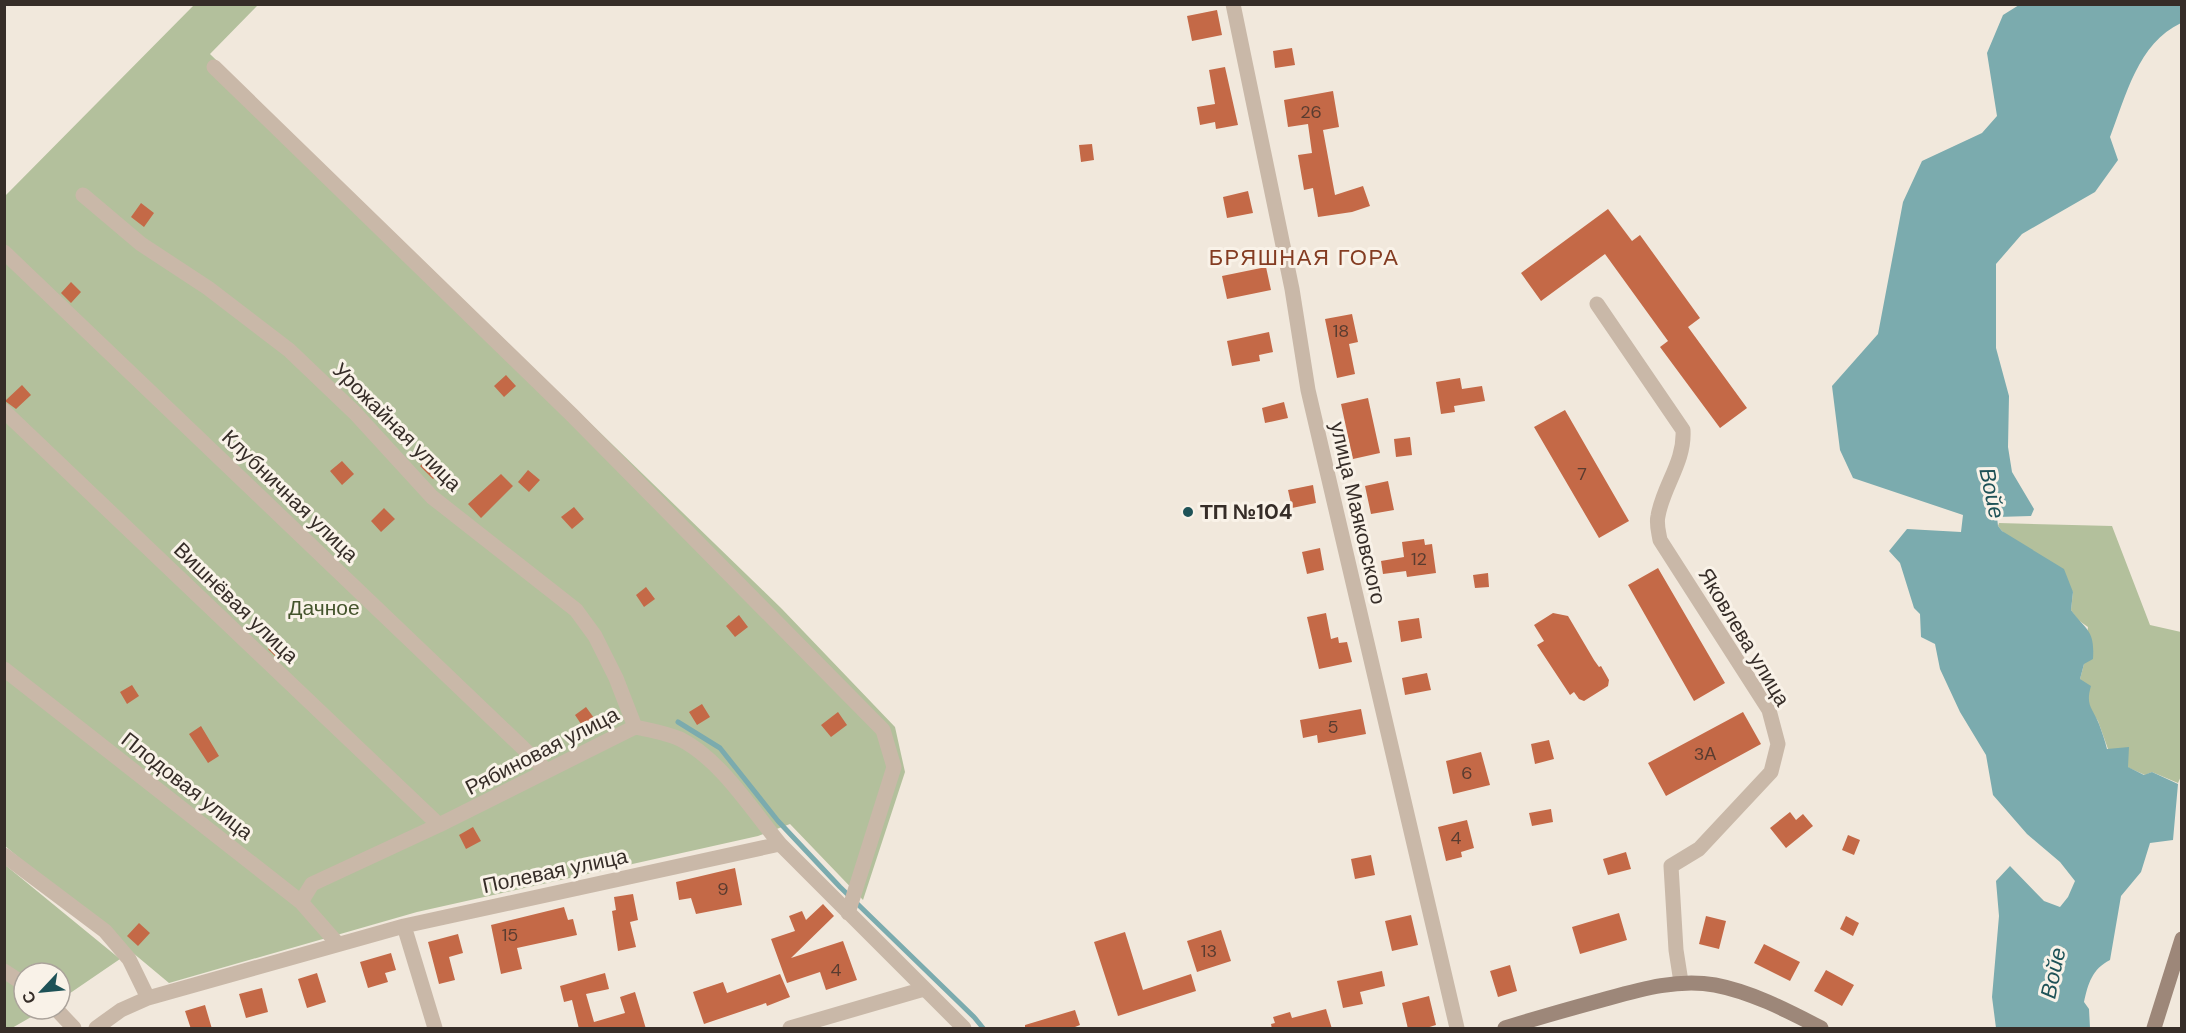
<svg xmlns="http://www.w3.org/2000/svg" width="2186" height="1033" font-family="'DM Sans',sans-serif">
<style>
.green{fill:#b3c09c}
.water{fill:#7babae}
.lines{fill:none;stroke-linecap:round;stroke-linejoin:round}
.stream{stroke:#7babae;stroke-width:5}
.building{fill:#c46947}
.street{stroke:#c9b8a8;stroke-width:15}
.secondary{stroke:#9d8779;stroke-width:15}
.poi-dot{fill:#1e5257;stroke:#f9f2e8;stroke-width:2}
.labels{text-anchor:middle;dominant-baseline:central;stroke-width:6;stroke-linejoin:round;paint-order:stroke}
.number-label{font-size:18px;fill:#5a3c30}
.street-label{font-size:21px;fill:#362d28;stroke:#f9f2e8}
.poi-label{font-size:21px;font-weight:bold;fill:#362d28;stroke:#f9f2e8;text-anchor:start}
.park-label{font-size:21px;fill:#44542c;stroke:#f9f2e8}
.neighbourhood-label{font-size:22px;letter-spacing:1.5px;fill:#843c22;stroke:#f9f2e8}
.water-label{font-size:22px;font-style:italic;fill:#1e5257;stroke:#f9f2e8}
</style>
<rect width="100%" height="100%" fill="#f1e8dc"/>
<path class="green" d="M 194,5 L 258,5 L 210,54 L 782,609 L 895,727 L 905,772 L 863,900 L 790,824 L 758,836 L 417,912 L 169,983 L 5,846 L 5,196 Z
M 1999,523 L 2112,526 L 2150,625 L 2181,632 L 2182,774 L 2178,783 L 2152,772 L 2145,775 L 2127,767 L 2108,749 L 2098,721 L 2091,711 L 2080,679 L 2084,664 L 2088,627 L 2078,620 L 2071,610 L 2073,592 L 2002,531 L 1998,526 Z
M 4,864 L 120,959 L 60,1000 L 60,973 L 24,973 L 24,1009 L 45,1009 L 12,1028 L 4,1028 Z"/>
<path class="water" d="M 2019,5 L 2181,5 L 2181,23 C 2138,43 2126,96 2110,137 L 2118,160 L 2095,192 L 2022,234 L 1996,264 L 1996,348 L 2009,396 L 2008,447 L 2012,472 L 2034,509 L 2031,516 L 1997,517 L 1998,526 L 2002,531 L 2064,569 L 2073,592 L 2071,610 C 2086,631 2095,629 2093,659 L 2084,664 L 2080,679 L 2091,686 C 2085,706 2093,708 2099,724 C 2102,732 2105,741 2107,749 L 2129,747 L 2128,767 L 2144,775 L 2152,772 L 2178,784 L 2173,840 L 2150,843 L 2141,872 L 2121,896 L 2110,960 C 2092,969 2088,984 2084,1002 L 2089,1009 L 2090,1028 L 1996,1028 L 1992,997 L 1999,916 L 1996,881 L 2010,866 L 2044,901 L 2060,907 L 2068,897 L 2075,881 L 2060,862 L 2027,834 L 1993,795 L 1986,755 L 1960,712 L 1940,669 L 1935,644 L 1921,637 L 1920,614 L 1914,608 L 1900,563 L 1889,551 L 1907,529 L 1961,532 L 1963,515 L 1853,478 L 1840,450 L 1832,386 L 1878,334 L 1903,202 L 1922,161 L 1982,133 L 1997,116 L 1987,53 L 2003,15 Z"/>
<g class="lines">
<path class="stream" d="M 678,722 L 720,748 L 778,821 L 840,887 L 974,1017 L 983,1028"/>
</g>
<path class="building" d="M 1217,10 L 1222,35 L 1192,41 L 1187,16 Z
M 1292,48 L 1295,65 L 1275,68 L 1273,51 Z
M 1225,67 L 1238,125 L 1216,129 L 1215,122 L 1200,125 L 1197,107 L 1215,104 L 1209,70 Z
M 1333,91 L 1339,127 L 1323,130 L 1335,195 L 1363,186 L 1370,206 L 1352,212 L 1318,217 L 1313,188 L 1304,190 L 1298,155 L 1312,153 L 1308,124 L 1288,127 L 1284,100 Z
M 1092,144 L 1094,160 L 1081,162 L 1079,145 Z
M 1248,191 L 1253,213 L 1227,218 L 1223,197 Z
M 141,203 L 154,213 L 144,227 L 131,217 Z
M 1608,209 L 1632,241 L 1640,235 L 1700,318 L 1688,327 L 1747,408 L 1720,428 L 1660,347 L 1668,341 L 1605,254 L 1541,301 L 1521,273 Z
M 1266,267 L 1271,290 L 1227,299 L 1222,276 Z
M 71,282 L 81,292 L 71,303 L 61,293 Z
M 1352,314 L 1358,342 L 1349,344 L 1355,374 L 1337,378 L 1325,319 Z
M 1269,332 L 1273,352 L 1259,355 L 1260,361 L 1232,366 L 1227,341 Z
M 506,375 L 516,386 L 504,397 L 494,386 Z
M 1460,378 L 1462,389 L 1482,386 L 1485,401 L 1454,406 L 1455,412 L 1441,414 L 1436,382 Z
M 22,385 L 31,395 L 16,409 L 5,401 Z
M 1368,398 L 1380,453 L 1353,459 L 1341,404 Z
M 1284,402 L 1288,418 L 1265,423 L 1262,408 Z
M 1565,410 L 1629,521 L 1599,538 L 1534,427 Z
M 1410,437 L 1412,455 L 1396,457 L 1394,439 Z
M 431,456 L 443,469 L 433,479 L 420,466 Z
M 342,461 L 354,474 L 342,485 L 330,471 Z
M 528,470 L 540,480 L 529,492 L 518,482 Z
M 501,474 L 513,486 L 481,518 L 468,504 Z
M 1388,481 L 1394,510 L 1371,514 L 1365,486 Z
M 1313,485 L 1316,503 L 1292,508 L 1288,490 Z
M 574,507 L 584,519 L 572,529 L 561,517 Z
M 384,508 L 395,519 L 381,532 L 371,521 Z
M 1424,539 L 1425,545 L 1432,544 L 1436,573 L 1407,577 L 1406,571 L 1383,574 L 1381,561 L 1404,557 L 1402,542 Z
M 1320,548 L 1324,570 L 1307,574 L 1302,552 Z
M 1658,568 L 1725,683 L 1694,701 L 1628,585 Z
M 1488,573 L 1489,587 L 1475,588 L 1473,575 Z
M 646,587 L 655,599 L 644,607 L 636,595 Z
M 1326,613 L 1331,639 L 1338,637 L 1339,643 L 1347,642 L 1352,662 L 1319,669 L 1307,617 Z
M 1553,613 L 1568,616 L 1594,660 L 1599,667 L 1601,666 L 1609,680 L 1608,686 L 1584,701 L 1579,699 L 1574,692 L 1570,695 L 1537,645 L 1544,641 L 1534,625 Z
M 739,615 L 748,627 L 735,637 L 726,626 Z
M 1419,618 L 1422,638 L 1401,642 L 1398,621 Z
M 278,639 L 288,649 L 278,659 L 268,649 Z
M 1427,673 L 1431,690 L 1405,695 L 1402,678 Z
M 132,685 L 139,696 L 127,704 L 120,692 Z
M 702,704 L 710,717 L 697,725 L 689,712 Z
M 586,707 L 594,718 L 583,727 L 575,715 Z
M 1361,709 L 1366,734 L 1318,743 L 1317,735 L 1303,738 L 1300,720 Z
M 838,712 L 847,725 L 831,737 L 821,725 Z
M 1743,712 L 1761,744 L 1666,796 L 1648,763 Z
M 201,726 L 219,756 L 208,763 L 189,734 Z
M 1549,740 L 1554,759 L 1535,764 L 1531,744 Z
M 1481,752 L 1490,785 L 1453,794 L 1446,761 Z
M 1551,809 L 1553,822 L 1532,826 L 1529,813 Z
M 1790,812 L 1796,820 L 1803,814 L 1813,826 L 1786,848 L 1770,828 Z
M 1467,820 L 1474,848 L 1461,852 L 1462,857 L 1446,861 L 1438,827 Z
M 473,827 L 481,841 L 466,849 L 459,835 Z
M 1848,835 L 1860,840 L 1854,855 L 1842,850 Z
M 1626,852 L 1631,869 L 1608,875 L 1603,859 Z
M 1371,855 L 1375,875 L 1355,879 L 1351,859 Z
M 735,868 L 742,905 L 696,914 L 691,898 L 679,900 L 676,882 Z
M 633,894 L 638,920 L 630,922 L 636,947 L 618,951 L 612,911 L 616,910 L 614,897 Z
M 823,904 L 834,916 L 791,958 L 843,941 L 857,980 L 826,990 L 820,972 L 787,983 L 771,939 L 795,931 L 789,916 L 802,911 L 806,920 Z
M 564,907 L 568,920 L 573,919 L 577,935 L 517,948 L 522,969 L 501,974 L 491,925 Z
M 1619,913 L 1627,940 L 1580,954 L 1572,927 Z
M 1411,915 L 1418,945 L 1392,951 L 1385,921 Z
M 1706,916 L 1726,921 L 1719,949 L 1699,944 Z
M 1846,916 L 1859,923 L 1853,936 L 1840,929 Z
M 139,923 L 150,933 L 138,946 L 127,936 Z
M 1221,930 L 1231,961 L 1197,972 L 1187,941 Z
M 1125,932 L 1143,990 L 1191,974 L 1196,991 L 1118,1016 L 1094,942 Z
M 458,934 L 463,953 L 449,957 L 455,980 L 439,984 L 428,942 Z
M 1764,944 L 1800,962 L 1790,981 L 1754,963 Z
M 391,953 L 396,970 L 385,973 L 388,982 L 368,988 L 360,962 Z
M 1510,965 L 1517,991 L 1498,997 L 1490,971 Z
M 1826,970 L 1854,985 L 1842,1006 L 1814,991 Z
M 1382,971 L 1385,986 L 1360,992 L 1363,1004 L 1343,1008 L 1337,981 Z
M 317,973 L 326,1002 L 307,1008 L 298,979 Z
M 605,973 L 609,989 L 586,994 L 594,1022 L 625,1013 L 620,997 L 635,992 L 646,1029 L 579,1029 L 572,1000 L 564,1002 L 560,986 Z
M 780,974 L 790,997 L 767,1006 L 766,1003 L 704,1024 L 693,992 L 723,982 L 727,993 Z
M 262,988 L 268,1012 L 246,1018 L 239,994 Z
M 1429,996 L 1436,1025 L 1423,1029 L 1408,1029 L 1402,1003 Z
M 205,1005 L 212,1029 L 191,1029 L 185,1011 Z
M 1326,1009 L 1332,1029 L 1272,1029 L 1271,1024 L 1275,1023 L 1273,1017 L 1290,1012 L 1292,1018 Z
M 1075,1010 L 1080,1025 L 1070,1029 L 1025,1029 L 1025,1025 Z"/>
<g class="lines">
<path class="street" d="M 1233,4 L 1292,289 L 1308,390 L 1457,1028
M 214,67 L 572,415 L 883,730 L 894,767 L 848,913
M 83,195 L 141,244 L 208,288 L 289,350 L 355,413 L 432,497 L 576,610 L 595,636 L 616,678 L 635,727
M 4,252 L 547,771
M 1597,304 L 1683,430 C 1685,462 1663,486 1658,516 C 1656,524 1659,533 1660,540 L 1769,710 L 1778,744 L 1771,772 L 1699,849 L 1671,866 L 1676,950 L 1681,982
M 4,411 L 439,825
M 4,669 L 301,902 L 337,943
M 4,855 L 105,931 L 129,959 L 148,998
M 301,902 L 312,884 L 439,825 L 635,727 C 650,730 666,733 680,739 C 720,759 752,810 780,844
M 404,926 L 435,1028
M 4,971 L 24,984
M 56,1009 L 74,1028
M 96,1028 L 121,1010 L 148,998 L 404,926 L 780,844 L 964,1028
M 790,1028 L 924,989"/>
<path class="secondary" d="M 1505,1028 C 1537,1018 1569,1009 1602,1000 C 1638,990 1677,978 1715,985 C 1752,992 1788,1011 1821,1028
M 2154,1028 L 2182,939"/>
</g>
<circle class="poi-dot" cx="1188" cy="512" r="6"/>
<g class="labels">
<g class="number-label">
<text x="1311" y="112">26</text>
<text x="1341" y="331">18</text>
<text x="1582" y="474">7</text>
<text x="1419" y="559">12</text>
<text x="1333" y="727">5</text>
<text x="1705" y="754">3А</text>
<text x="1467" y="773">6</text>
<text x="1456" y="838">4</text>
<text x="723" y="889">9</text>
<text x="510" y="935">15</text>
<text x="1209" y="951">13</text>
<text x="836" y="970">4</text>
</g>
<g class="street-label">
<text transform="translate(397 427) rotate(45)">Урожайная улица</text>
<text transform="translate(290 496) rotate(44)">Клубничная улица</text>
<text transform="translate(1358 513) rotate(77)">улица Маяковского</text>
<text transform="translate(236 603) rotate(44)">Вишнёвая улица</text>
<text transform="translate(1744 637) rotate(59)">Яковлева улица</text>
<text transform="translate(542 751) rotate(-27)">Рябиновая улица</text>
<text transform="translate(187 786) rotate(38)">Плодовая улица</text>
<text transform="translate(555 871) rotate(-12)">Полевая улица</text>
</g>
<g class="poi-label">
<text x="1200" y="512">ТП №104</text>
</g>
<g class="park-label">
<text x="324" y="608">Дачное</text>
</g>
<g class="neighbourhood-label">
<text x="1304" y="257">БРЯШНАЯ ГОРА</text>
</g>
<g class="water-label">
<text transform="translate(1992 493) rotate(78)">Войе</text>
<text transform="translate(2053 973) rotate(-78)">Войе</text>
</g>
</g>
<rect width="2186" height="1033" fill="none" stroke="#362d28" stroke-width="12"/>
<g transform="translate(42 991) rotate(244)"><circle r="28" fill="#f9f2e8" stroke="#aba39b" stroke-width="1.5"/>
<path d="M0-4.5L10 22L0 15L-10 22Z" fill="#1e5257"/>
<text y="-9" font-size="16" font-weight="bold" text-anchor="middle" fill="#362d28">С</text>
</g>
</svg>
